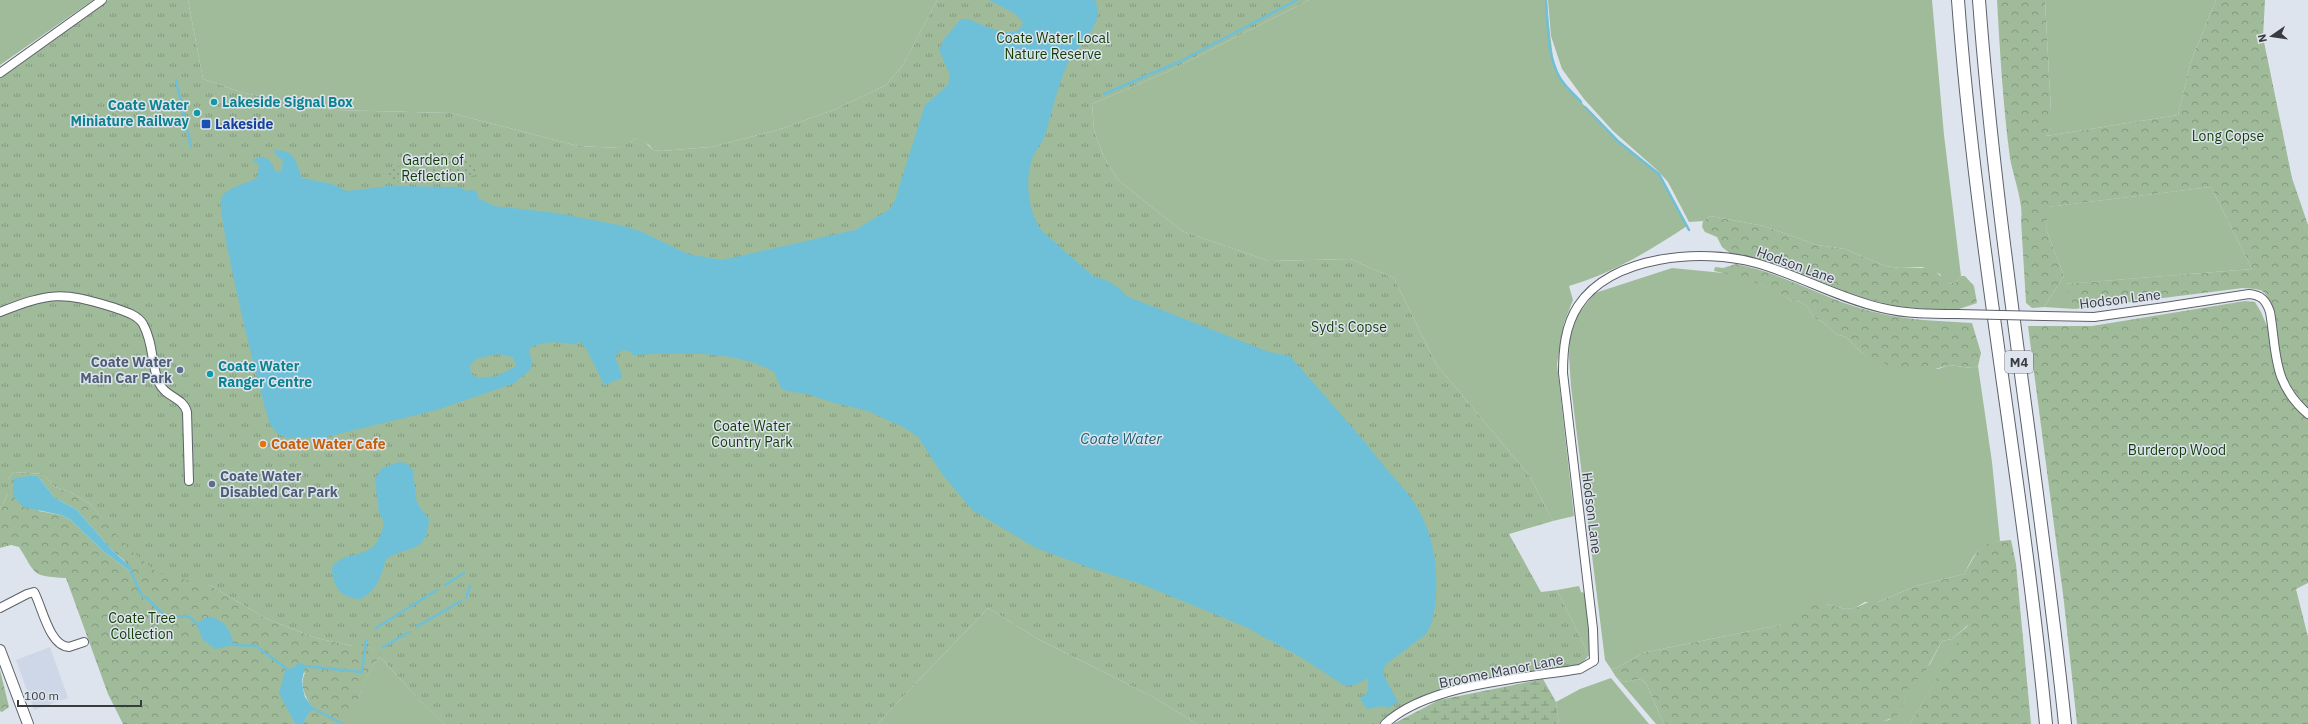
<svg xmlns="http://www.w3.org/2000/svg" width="2308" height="724" font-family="'IBM Plex Sans',sans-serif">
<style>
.built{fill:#ced7e8}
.grass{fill:#a0bb9a}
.forest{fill:url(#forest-crowns);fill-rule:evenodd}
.wetland{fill:url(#wetland-marsh)}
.park{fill:url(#park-tufts)}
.garden{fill:url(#garden-dots)}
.water{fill:#6dc0d7;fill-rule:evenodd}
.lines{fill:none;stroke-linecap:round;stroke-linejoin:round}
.stream{stroke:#6dc0d7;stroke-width:2.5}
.minor-casing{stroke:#5d616a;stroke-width:10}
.major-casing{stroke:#5d616a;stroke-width:12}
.highway-casing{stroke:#5d616a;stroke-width:14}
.minor{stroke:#fff;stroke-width:8}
.major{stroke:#fff;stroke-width:10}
.highway{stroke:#fff;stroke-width:12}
.minor-bridge-casing{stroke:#5d616a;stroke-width:10;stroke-linecap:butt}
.minor-bridge{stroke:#fff;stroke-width:8}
.culture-dot{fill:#0f9aa8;stroke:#dee4ee;stroke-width:1.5}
.transit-dot{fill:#1a4fb4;stroke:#dee4ee;stroke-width:1.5}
.service-dot{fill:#5c6f8a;stroke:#dee4ee;stroke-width:1.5}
.food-dot{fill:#e8710a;stroke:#dee4ee;stroke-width:1.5}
.labels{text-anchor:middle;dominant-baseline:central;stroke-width:3;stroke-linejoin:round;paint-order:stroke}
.shield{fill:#dee4ee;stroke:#6a6e74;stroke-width:1}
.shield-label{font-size:13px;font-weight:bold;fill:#393c3f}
.park-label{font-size:14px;fill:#113c05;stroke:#dee4ee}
.culture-label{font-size:14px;font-weight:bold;fill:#0d838f;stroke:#dee4ee;text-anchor:start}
.transit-label{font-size:14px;font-weight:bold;fill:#164399;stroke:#dee4ee;text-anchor:start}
.street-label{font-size:14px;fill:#393c3f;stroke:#dee4ee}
.service-label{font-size:14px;font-weight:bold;fill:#4e5e75;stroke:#dee4ee;text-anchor:end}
.food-label{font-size:14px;font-weight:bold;fill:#c56008;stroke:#dee4ee;text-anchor:start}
.water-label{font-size:15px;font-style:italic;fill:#1e6171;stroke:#dee4ee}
</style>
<defs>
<pattern id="forest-crowns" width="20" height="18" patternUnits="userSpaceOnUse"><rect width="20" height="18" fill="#a0bb9a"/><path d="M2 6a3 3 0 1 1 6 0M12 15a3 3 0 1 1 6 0" fill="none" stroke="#83997f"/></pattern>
<pattern id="wetland-marsh" width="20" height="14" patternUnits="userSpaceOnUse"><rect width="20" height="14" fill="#a0bb9a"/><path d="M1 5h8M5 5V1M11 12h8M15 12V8" fill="none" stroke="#83997f"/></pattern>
<pattern id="park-tufts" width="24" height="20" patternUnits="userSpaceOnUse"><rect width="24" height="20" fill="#a0bb9a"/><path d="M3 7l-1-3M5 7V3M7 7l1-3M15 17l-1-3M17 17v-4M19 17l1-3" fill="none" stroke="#83997f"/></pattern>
<pattern id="garden-dots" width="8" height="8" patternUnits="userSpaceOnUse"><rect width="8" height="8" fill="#a0bb9a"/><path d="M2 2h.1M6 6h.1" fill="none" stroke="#83997f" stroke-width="1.8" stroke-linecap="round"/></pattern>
</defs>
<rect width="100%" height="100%" fill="#dee4ee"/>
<path class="built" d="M 50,647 L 68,698 L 34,710 L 16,660 Z"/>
<path class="grass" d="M 0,0 L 93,0 L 0,65 Z
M 188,0 L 937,0 L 903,65 L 886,85 L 836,109 L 778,130 L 711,147 L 661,151 L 653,150 L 649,145 L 637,138 L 620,148 L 578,146 L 451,113 L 333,110 L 244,93 L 203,79 Z
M 1309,0 L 1546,0 L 1553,58 L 1560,78 L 1605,129 L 1659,174 L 1687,226 C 1651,250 1611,274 1569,286 L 1573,300 L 1564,323 L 1557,364 L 1574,516 L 1553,521 L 1529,475 L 1436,364 L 1394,278 L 1350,259 L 1269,261 L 1182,231 L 1118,180 L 1103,155 L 1094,130 L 1092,104 L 1167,72 Z
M 1548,0 L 1932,0 L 1944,135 L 1961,276 L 1956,282 L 1949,284 L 1942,279 L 1940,274 L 1922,267 L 1900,268 L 1885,266 L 1845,249 L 1817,245 L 1764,226 L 1710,216 L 1703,221 L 1689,222 L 1668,182 L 1657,170 L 1613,131 L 1584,99 L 1562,69 L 1551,36 Z
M 2045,0 L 2216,0 L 2191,61 L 2178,115 L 2046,136 L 2051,128 L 2051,112 Z
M 2211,187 L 2252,269 L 2065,284 L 2075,309 L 2044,307 L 2064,276 L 2046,229 L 2047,207 Z
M 1672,268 L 1734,274 L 1779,292 L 1792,301 L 1797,300 L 1807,306 L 1814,318 L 1823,322 L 1836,334 L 1846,337 L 1862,353 L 1873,357 L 1938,369 L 1949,365 L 1971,368 L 1978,366 L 1992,462 L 2000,541 C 1976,546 1975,554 1964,574 L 1916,586 L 1878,602 L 1865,602 L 1855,608 L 1846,609 L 1826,604 L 1780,625 L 1642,653 L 1619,667 L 1611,669 L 1605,660 L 1571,387 L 1569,356 L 1570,335 L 1575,318 L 1595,293 Z
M 1579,586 L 1581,592 L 1585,593 L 1590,645 L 1589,655 L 1557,590 Z
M 988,608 L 1038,639 L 1153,697 L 1197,724 L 877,724 Z
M 1969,625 L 1910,724 L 1882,724 L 1883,721 L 1889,720 L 1906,700 L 1904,691 L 1930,664 L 1942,641 L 1952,639 Z
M 380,657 L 424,705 L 445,724 L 326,724 L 351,716 C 362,696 363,674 380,657 Z
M 1616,677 L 1623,682 L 1641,679 L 1647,685 L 1663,722 L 1666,724 L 1656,724 Z
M 1611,678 L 1649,724 L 1559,724 L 1556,702 L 1580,689 Z"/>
<path class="forest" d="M 1997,0 L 2045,0 L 2051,112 L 2051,128 L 2046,136 L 2178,115 L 2191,61 L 2216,0 L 2265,0 L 2263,37 L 2292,178 L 2308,225 L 2308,583 L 2296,589 L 2308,637 L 2308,724 L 2077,724 L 2064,602 L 2028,326 L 2092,326 L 2245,301 L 2255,302 L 2261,312 L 2276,347 C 2275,334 2274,297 2262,291 C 2257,288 2248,289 2243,288 L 2075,309 L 2064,284 L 2252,269 L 2211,187 L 2048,207 L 2046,229 L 2064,276 L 2044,307 L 2032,308 L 2026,303 L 2021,220 C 2024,204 2013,176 2010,158 C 2003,105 2000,53 1997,0 Z
M 1710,216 L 1764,226 L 1817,245 L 1845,249 L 1885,266 L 1900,268 L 1932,268 L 1949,284 L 1956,282 L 1961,276 L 1965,276 L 1974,286 L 1977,303 L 1956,310 L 1946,311 L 1896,306 L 1854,296 L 1753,260 L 1732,255 L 1722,247 L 1717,237 L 1705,232 L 1702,227 L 1703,221 Z
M 1736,264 C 1783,273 1824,299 1870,311 C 1904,320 1938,321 1972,323 L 1981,353 L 1978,366 L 1972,368 L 1949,365 L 1925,372 L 1905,371 L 1888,365 L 1862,353 L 1846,337 L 1836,334 L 1823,322 L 1814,318 L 1807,306 L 1797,300 L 1792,301 C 1775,288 1736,275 1714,271 L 1715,267 L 1723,268 Z
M 14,472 L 43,474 L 55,487 L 70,492 L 89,503 L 107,523 L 174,573 L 211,586 L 267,619 L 285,626 L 316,638 L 353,646 L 366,646 L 378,652 L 445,724 L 424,705 L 380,657 C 363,674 362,697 351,717 L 326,724 L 303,724 L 312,707 C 305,696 299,685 305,673 L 294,666 L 290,670 L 291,715 L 295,724 L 123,724 L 108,694 L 66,578 C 30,576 37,575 19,547 L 11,545 L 0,548 L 0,509 L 8,494 L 8,479 ZM 37,475 L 55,498 L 76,509 L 112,550 L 125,561 L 131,572 L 103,551 L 71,520 L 61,515 L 39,511 L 14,479 Z
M 2011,540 L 2016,564 L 2031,724 L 1910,724 L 1968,625 L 1952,639 L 1942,641 L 1925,672 L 1905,691 L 1906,700 L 1897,716 L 1884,721 L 1882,724 L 1666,724 L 1663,722 L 1647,685 L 1641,679 L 1623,682 L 1616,677 L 1611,669 L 1619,667 L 1642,653 L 1780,625 L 1817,604 L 1826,604 L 1846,609 L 1855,608 L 1873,600 L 1878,602 L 1916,586 L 1964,574 C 1980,548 1977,542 2011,540 Z
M 0,670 L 9,707 L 2,712 L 0,711 Z"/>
<path class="wetland" d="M 1543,679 L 1556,702 L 1559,724 L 1393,724 L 1439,700 Z"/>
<path class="park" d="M 108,0 L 188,0 L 203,79 L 244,93 L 333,110 L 451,113 L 578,146 L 619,148 L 637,138 L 642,139 L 653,150 L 661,151 L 711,147 L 778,130 L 836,109 L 886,85 L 903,65 L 937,0 L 1309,0 L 1167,72 L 1092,104 L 1094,130 L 1103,155 L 1118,180 L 1182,231 L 1269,261 L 1350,259 L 1394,278 L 1436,364 L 1529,475 L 1553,521 L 1509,534 L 1541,592 L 1557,590 L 1589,655 L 1581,665 C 1523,676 1427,687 1381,724 L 1197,724 L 1153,697 L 1038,639 L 988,608 L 877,724 L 445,724 L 424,705 L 377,652 L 366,646 L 353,646 L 316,638 L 267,619 L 211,586 L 158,573 L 128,548 L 89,503 L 70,492 L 55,487 L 43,474 L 14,472 L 8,479 L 8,494 L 0,509 L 0,78 Z"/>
<path class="garden" d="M 431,152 L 449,154 L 473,164 L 477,174 C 454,185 413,189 390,179 L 388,173 C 403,163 414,155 431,152 Z"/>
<path class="water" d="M 989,0 L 1095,0 C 1106,25 1079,42 1068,63 C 1057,86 1053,109 1046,132 C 1043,142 1037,148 1033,157 C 1024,178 1028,215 1043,232 L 1093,276 L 1106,280 L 1119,288 L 1126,296 L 1269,352 L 1290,356 L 1369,447 C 1381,464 1395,478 1408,494 C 1431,524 1438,558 1436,595 C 1435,608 1433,625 1425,635 L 1385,665 L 1383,674 L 1398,702 L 1388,708 L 1382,706 L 1367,709 L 1360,699 L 1368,691 L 1368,678 L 1355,685 L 1345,686 L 1302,658 L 1246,627 L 1141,584 L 1090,568 L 1036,548 L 972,510 L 942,474 L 918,437 L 905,428 L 868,411 L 834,403 L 807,394 L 786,391 L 781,388 L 774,372 C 736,349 675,353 632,355 L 631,352 L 623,350 L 615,356 L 622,375 L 622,378 L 604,385 L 586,348 L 580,342 L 576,343 L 577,345 C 561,342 545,340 530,348 C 528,354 532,358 532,364 C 533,371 519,377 515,383 L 437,410 L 326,437 L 288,438 L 278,434 L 271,426 C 262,405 216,213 221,199 C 225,187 247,184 257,178 L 259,167 L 257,162 L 252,162 L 253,159 L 264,157 L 270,161 L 276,172 L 281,172 L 283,160 L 276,155 L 274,150 C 296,150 295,161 302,178 L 332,184 L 347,191 L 389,186 L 460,187 L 466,191 L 472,190 L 477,192 L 478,198 L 494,206 L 556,213 L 624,226 L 642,232 L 688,254 L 722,260 L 855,230 L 890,209 L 895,200 L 925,105 L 948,85 L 950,75 L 939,50 L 944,39 L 961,19 L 967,19 C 981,23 1017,45 1023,22 L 1014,13 ZM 497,354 L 513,357 L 516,366 L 497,376 L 478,378 L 471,374 L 470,365 L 476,359 Z
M 399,462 L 406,463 L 413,470 L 416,498 L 418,505 L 429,519 C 427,555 407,545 386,559 C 381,576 378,589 361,599 C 343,599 332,588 332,568 C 345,546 377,566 384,522 L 379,513 L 375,479 L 382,468 Z
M 37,475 L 55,498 L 76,509 L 112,550 L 132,568 L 131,572 L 103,551 L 71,520 L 61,515 L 23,507 L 13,496 L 14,478 Z
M 212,617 C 226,622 232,631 233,645 L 215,649 L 202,639 L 197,624 L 204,618 Z
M 300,663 L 303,664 L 305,668 L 302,680 L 303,689 L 305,697 L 314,709 L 309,713 L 303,724 L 295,724 L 279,693 L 285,671 Z"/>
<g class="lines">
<path class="stream" d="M 1546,0 C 1548,24 1547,55 1559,76 C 1564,86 1574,94 1581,102
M 176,80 L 191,147
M 1104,94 L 1181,61 L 1297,0
M 1585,107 L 1619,142 L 1659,174 L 1689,230
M 131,572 L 142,596 L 148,599 L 166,617 L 188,616 L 197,624
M 445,585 L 464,573
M 466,598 L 470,586
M 416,627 L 461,601
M 376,628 L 437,590
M 233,645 L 256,646 L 287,669
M 383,647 L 409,632
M 304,666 L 362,672 L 366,641
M 314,709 L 343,724"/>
<g class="minor-casing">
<path id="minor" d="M 0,73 L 102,0
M 2165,307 L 2249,294 C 2261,295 2266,300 2270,312 C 2277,353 2272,383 2308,414
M 0,312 C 49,293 61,291 112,307 C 123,311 137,314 143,324 C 154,344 151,365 159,383 C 165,397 183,397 187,412 L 189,481
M 0,608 L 27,594 L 34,592 C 42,606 49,646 69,647 L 84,642
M 1385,724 C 1427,684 1524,678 1580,669 L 1594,661 L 1593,629 L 1563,373 C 1563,350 1565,326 1578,306 C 1611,255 1703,248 1756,263 C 1799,275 1838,298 1882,308 C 1906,314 1932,314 1957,314"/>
</g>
<g class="major-casing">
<path id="major" d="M 0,650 L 28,724"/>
</g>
<g class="highway-casing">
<path id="highway" d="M 1958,0 C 1976,243 2023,482 2046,724
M 1979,0 C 1997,243 2040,482 2065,724"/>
</g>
<use href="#minor" class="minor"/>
<use href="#major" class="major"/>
<use href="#highway" class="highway"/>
<g class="minor-bridge-casing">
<path id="minor-bridge" d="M 1957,314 L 2094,317 L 2165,307"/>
</g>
<use href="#minor-bridge" class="minor-bridge"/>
</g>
<g class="culture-dot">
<circle cx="214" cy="102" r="4"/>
<circle cx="197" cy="113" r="4"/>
<circle cx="210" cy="374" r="4"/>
</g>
<rect class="transit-dot" x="201" y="119" width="10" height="10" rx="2"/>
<g class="service-dot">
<circle cx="180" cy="370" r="4"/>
<circle cx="212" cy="484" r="4"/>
</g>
<circle class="food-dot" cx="263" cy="444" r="4"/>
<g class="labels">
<rect class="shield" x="2005" y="351" width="28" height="22" rx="3"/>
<g class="shield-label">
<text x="2019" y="362">M4</text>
</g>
<g class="park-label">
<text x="1053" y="38">Coate Water Local<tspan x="1053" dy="16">Nature Reserve</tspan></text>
<text x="2228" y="136">Long Copse</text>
<text x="433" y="160">Garden of<tspan x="433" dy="16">Reflection</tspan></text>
<text x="1349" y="327">Syd's Copse</text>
<text x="752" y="426">Coate Water<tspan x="752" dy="16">Country Park</tspan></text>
<text x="2177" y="450">Burderop Wood</text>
<text x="142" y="618">Coate Tree<tspan x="142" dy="16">Collection</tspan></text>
</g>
<g class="culture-label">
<text x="222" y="102">Lakeside Signal Box</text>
<text x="189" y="105" text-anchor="end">Coate Water<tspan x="189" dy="16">Miniature Railway</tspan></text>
<text x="218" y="366">Coate Water<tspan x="218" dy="16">Ranger Centre</tspan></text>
</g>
<g class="transit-label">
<text x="215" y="124">Lakeside</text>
</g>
<g class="street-label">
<text transform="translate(1796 265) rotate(20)">Hodson Lane</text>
<text transform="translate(2120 299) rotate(-7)">Hodson Lane</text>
<text transform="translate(1592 513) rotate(83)">Hodson Lane</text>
<text transform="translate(1501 671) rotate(-11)">Broome Manor Lane</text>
</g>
<g class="service-label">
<text x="172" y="362">Coate Water<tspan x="172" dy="16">Main Car Park</tspan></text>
<text x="220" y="476" text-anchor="start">Coate Water<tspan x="220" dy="16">Disabled Car Park</tspan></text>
</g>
<g class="food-label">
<text x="271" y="444">Coate Water Cafe</text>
</g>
<g class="water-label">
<text x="1121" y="438">Coate Water</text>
</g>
</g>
<g transform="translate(2272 36) rotate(257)" stroke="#dee4ee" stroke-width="3" paint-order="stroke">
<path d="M0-3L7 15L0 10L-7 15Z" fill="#393c3f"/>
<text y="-6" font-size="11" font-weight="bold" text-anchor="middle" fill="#393c3f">N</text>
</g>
<path d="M18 700v6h123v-6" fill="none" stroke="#393c3f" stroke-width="2"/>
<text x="24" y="700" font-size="12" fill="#393c3f" stroke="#dee4ee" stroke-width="3" paint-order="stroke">100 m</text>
</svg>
